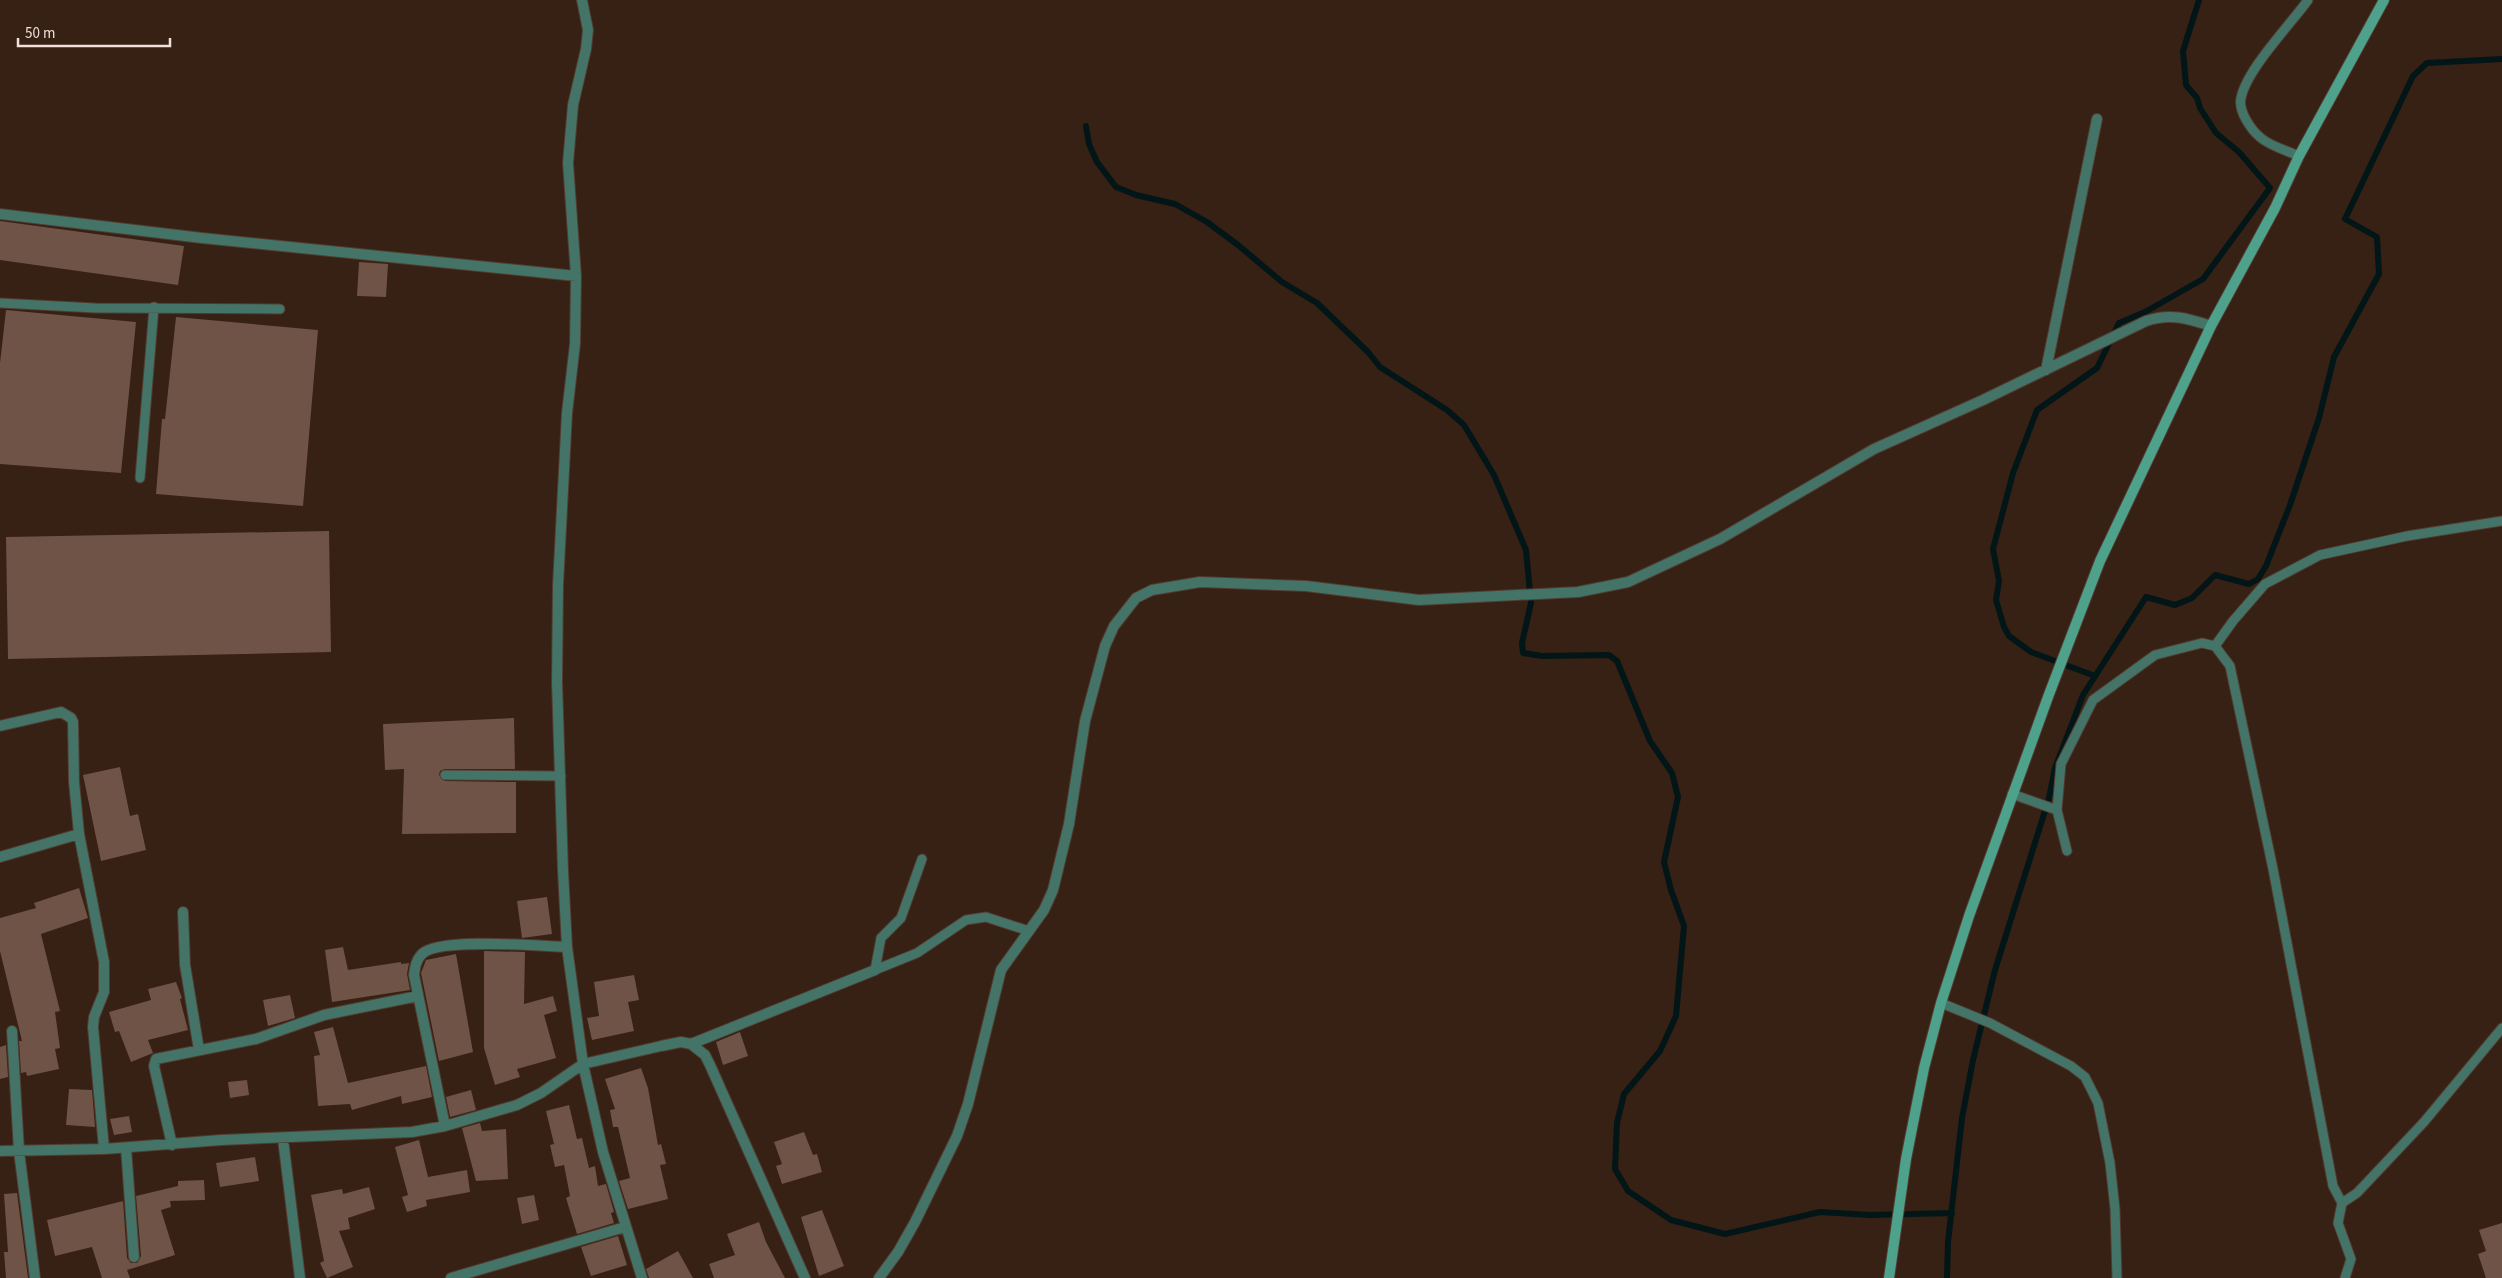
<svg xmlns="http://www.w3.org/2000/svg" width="2502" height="1278" font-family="'Source Sans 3',sans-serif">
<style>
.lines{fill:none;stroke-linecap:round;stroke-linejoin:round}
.stream{stroke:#031617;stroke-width:6}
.building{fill:#6f5346}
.lane-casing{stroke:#513b30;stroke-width:11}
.street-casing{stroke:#513b30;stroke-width:12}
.secondary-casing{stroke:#513b30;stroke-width:12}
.lane{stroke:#437467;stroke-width:9}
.street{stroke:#437467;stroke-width:10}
.secondary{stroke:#4ea18b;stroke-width:10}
</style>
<rect width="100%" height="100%" fill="#372014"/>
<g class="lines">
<path class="stream" d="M 1086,126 L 1089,144 L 1097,162 L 1116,187 L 1136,195 L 1175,204 L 1207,222 L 1238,245 L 1282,282 L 1317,303 L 1368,352 L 1380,367 L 1447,410 L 1464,425 L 1494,475 L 1526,550 L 1531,603 L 1522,643 L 1523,653 L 1542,656 L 1609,655 L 1617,661 L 1650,741 L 1672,773 L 1678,797 L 1664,862 L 1671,890 L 1684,926 L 1676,1016 L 1660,1051 L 1624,1094 L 1617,1123 L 1615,1169 L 1628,1191 L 1671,1220 L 1725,1234 L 1820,1212 L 1870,1215 L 1952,1213
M 2095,676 L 2031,652 L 2009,636 L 2004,627 L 1996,600 L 1999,581 L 1993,549 L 2013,473 L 2037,410 L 2097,368 L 2119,323 L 2145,312 L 2203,279 L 2270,188 L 2239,152 L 2216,133 L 2200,108 L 2197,98 L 2186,85 L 2183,51 L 2199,0
M 1947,1278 L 1948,1242 L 1962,1118 L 1973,1060 L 1995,970 L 2049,798 L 2055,768 L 2083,695 L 2146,597 L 2175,605 L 2192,598 L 2215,575 L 2249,584 L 2258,579 L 2266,566 L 2290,505 L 2319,418 L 2334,357 L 2379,274 L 2377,237 L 2345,219 L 2413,76 L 2427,63 L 2502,59"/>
</g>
<path class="building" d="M 0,221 L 184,246 L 178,285 L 0,260 Z
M 359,262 L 388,264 L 386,297 L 357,296 Z
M 6,310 L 136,322 L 121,473 L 0,464 L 0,363 Z
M 176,317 L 318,330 L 303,506 L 156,494 L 162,419 L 165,419 Z
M 329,531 L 331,652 L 8,659 L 6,537 Z
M 514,718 L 515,769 L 445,769 L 440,771 L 439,775 L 445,781 L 516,782 L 516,833 L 402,834 L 404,769 L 385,770 L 383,724 Z
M 120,767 L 130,816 L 138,814 L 146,850 L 101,861 L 83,775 Z
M 79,888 L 88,918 L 41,934 L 60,1011 L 55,1012 L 60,1048 L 55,1049 L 59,1069 L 27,1076 L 26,1072 L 21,1073 L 19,1041 L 22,1041 L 0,951 L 0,918 L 36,908 L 34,903 Z
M 547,897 L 552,934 L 522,938 L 517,901 Z
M 343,947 L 348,970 L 401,962 L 401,964 L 409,963 L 407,974 L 410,990 L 332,1002 L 325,950 Z
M 484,951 L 525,952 L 524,1004 L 553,996 L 557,1011 L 544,1015 L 556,1058 L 517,1069 L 520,1077 L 495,1085 L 484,1048 Z
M 456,954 L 473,1052 L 439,1061 L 421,973 L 426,960 Z
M 634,975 L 639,1000 L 628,1002 L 634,1031 L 592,1040 L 587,1018 L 599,1016 L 594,982 Z
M 176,982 L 182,998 L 180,999 L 188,1030 L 148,1040 L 153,1053 L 131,1062 L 119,1031 L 115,1032 L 109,1012 L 151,1000 L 148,989 Z
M 290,995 L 295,1018 L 268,1026 L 263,1000 Z
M 333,1027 L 348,1083 L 426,1066 L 432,1097 L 402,1104 L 401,1096 L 352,1110 L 350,1104 L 318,1106 L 314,1056 L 320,1055 L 314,1032 Z
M 740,1032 L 748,1056 L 723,1065 L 716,1042 Z
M 6,1045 L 8,1077 L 0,1079 L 0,1047 Z
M 641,1068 L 648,1088 L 658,1145 L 661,1144 L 666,1164 L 660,1165 L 668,1199 L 628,1209 L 619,1181 L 630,1178 L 618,1127 L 613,1127 L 610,1110 L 615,1109 L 605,1079 Z
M 247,1080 L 249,1095 L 230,1098 L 228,1082 Z
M 69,1089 L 92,1090 L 95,1127 L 66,1125 Z
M 471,1090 L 476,1110 L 450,1117 L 446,1097 Z
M 569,1105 L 577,1139 L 582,1138 L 589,1168 L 595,1166 L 598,1186 L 606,1184 L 614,1212 L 611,1213 L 614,1223 L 577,1234 L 566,1198 L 570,1196 L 564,1165 L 555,1167 L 550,1145 L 554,1144 L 546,1111 Z
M 129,1116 L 132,1132 L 114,1135 L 110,1119 Z
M 480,1123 L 482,1131 L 506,1129 L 508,1179 L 476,1181 L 462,1128 Z
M 804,1132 L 813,1155 L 817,1154 L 822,1172 L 782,1184 L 776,1166 L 782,1164 L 774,1142 Z
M 419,1140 L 428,1177 L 467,1170 L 470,1192 L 426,1200 L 427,1206 L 407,1212 L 402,1197 L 408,1195 L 395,1147 Z
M 255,1157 L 259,1181 L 220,1187 L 216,1163 Z
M 204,1180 L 205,1200 L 170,1201 L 171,1207 L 161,1210 L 175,1255 L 127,1270 L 130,1278 L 102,1278 L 92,1247 L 55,1256 L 47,1220 L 123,1201 L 127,1258 L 131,1263 L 137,1263 L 141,1256 L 136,1196 L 178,1186 L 178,1181 Z
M 369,1187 L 375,1209 L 348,1218 L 350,1229 L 339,1231 L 353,1267 L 327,1278 L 320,1263 L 324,1261 L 311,1195 L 342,1189 L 343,1194 Z
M 17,1193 L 28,1278 L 6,1278 L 4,1252 L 8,1252 L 4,1194 Z
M 534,1195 L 539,1220 L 522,1224 L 517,1198 Z
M 822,1210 L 844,1266 L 819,1276 L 801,1217 Z
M 759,1222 L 766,1242 L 785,1278 L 714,1278 L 709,1264 L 735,1255 L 727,1234 Z
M 2502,1223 L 2502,1278 L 2486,1278 L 2478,1254 L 2486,1251 L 2479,1230 Z
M 618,1236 L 627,1265 L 591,1276 L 581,1247 Z
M 678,1251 L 693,1278 L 649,1278 L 646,1269 Z"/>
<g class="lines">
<g class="lane-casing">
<path id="lane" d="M 2299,156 C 2288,151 2270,146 2261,138 C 2251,130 2238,111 2241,98 C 2247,69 2290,25 2308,0
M 0,303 L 95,308 L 280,309
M 140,478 L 154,307
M 2215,646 L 2233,621 L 2265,584 L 2320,555 L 2407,536 L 2502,521
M 445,775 L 561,776
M 2012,794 L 2057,810
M 2067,851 L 2057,810 L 2061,764 L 2093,700 L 2155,655 L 2202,643 L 2215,646 L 2230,666 L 2273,869 L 2333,1186 L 2342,1203
M 875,970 L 917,953 L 966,920 L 986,917 L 1029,931
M 875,970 L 881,938 L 901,918 L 922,859
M 1941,1003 L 1990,1023 L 2071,1066 L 2085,1077 L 2098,1103 L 2110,1163 L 2115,1209 L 2117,1278
M 2345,1278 L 2351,1259 L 2338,1223 L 2342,1203 L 2357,1193 L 2424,1122 L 2502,1028"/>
</g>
<g class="street-casing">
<path id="street" d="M 582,0 L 588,30 L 586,49 L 573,105 L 568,163 L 576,276 L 575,344 L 567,413 L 558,585 L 557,682 L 563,871 L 567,947 L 583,1064 L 603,1152 L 642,1278
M 0,214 L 202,238 L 576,276
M 2046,370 L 2097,119
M 0,726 L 61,712 L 71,718 L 73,722 L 74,782 L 79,834 L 104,962 L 104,992 L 94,1017 L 93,1027 L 104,1149
M 0,857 L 79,834
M 183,912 L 185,965 L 199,1050
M 12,1031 L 19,1151 L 35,1278
M 691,1044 L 875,970
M 445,1126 L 414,975 C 415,967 416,960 422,954 C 438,937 541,946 567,947
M 283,1139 L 300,1278
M 172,1145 L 154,1066 L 156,1059 L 256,1039 L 324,1015 L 418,996
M 126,1148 L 134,1257
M 0,1151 L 104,1149 L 221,1140 L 412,1132 L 445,1126 L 517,1105 L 541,1093 L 583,1064 L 661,1046 L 681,1042 L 691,1044 L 705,1055 L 710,1065 L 805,1278
M 451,1278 L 625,1227
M 879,1278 L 898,1252 L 915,1222 L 957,1136 L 968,1104 L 1001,970 L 1044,910 L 1053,890 L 1069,824 L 1085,721 L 1105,646 L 1114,626 L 1136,598 L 1152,590 L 1200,582 L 1306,586 L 1419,600 L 1578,592 L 1628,582 L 1720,539 L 1874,449 L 1983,400 L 2146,321 C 2170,313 2187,318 2211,326"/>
</g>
<g class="secondary-casing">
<path id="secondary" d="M 1889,1278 L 1906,1159 L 1924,1068 L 1941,1003 L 1969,916 L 2048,697 L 2100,561 L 2211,326 L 2275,208 L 2299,156 L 2384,0"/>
</g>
<use href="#lane" class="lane"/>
<use href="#street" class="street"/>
<use href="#secondary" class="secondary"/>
</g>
<path d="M18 38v8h152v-8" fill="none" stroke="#f1e0d9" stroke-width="2.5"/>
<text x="25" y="38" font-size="15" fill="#f1e0d9" stroke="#372014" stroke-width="4" paint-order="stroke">50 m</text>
</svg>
